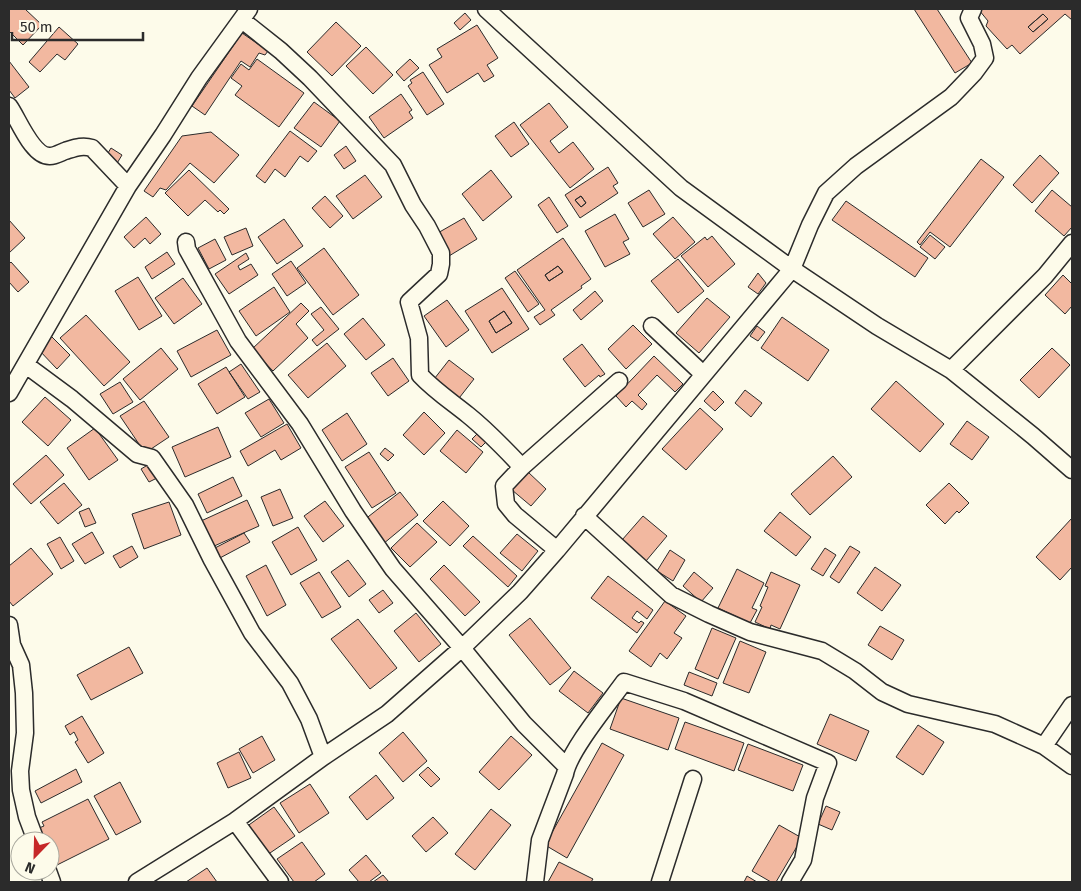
<svg xmlns="http://www.w3.org/2000/svg" width="1081" height="891" font-family="'Fira Sans',sans-serif">
<style>
.building{fill:#f2b8a0;stroke:#2b2b2b;fill-rule:evenodd}
.lines{fill:none;stroke-linecap:round;stroke-linejoin:round}
.street-casing{stroke:#2b2b2b;stroke-width:19}
.street{stroke:#fdfbea;stroke-width:16}
</style>
<rect width="100%" height="100%" fill="#fdfbea"/>
<path class="building" d="M 9,9 L 25,9 L 42,25 L 23,45 L 9,31 Z
M 914,9 L 937,9 L 972,63 L 955,73 Z
M 980,9 L 1072,9 L 1072,20 L 1065,14 L 1020,54 L 1012,45 L 1007,49 L 986,26 L 988,21 L 979,10 ZM 1043,14 L 1048,19 L 1033,32 L 1028,27 Z
M 465,13 L 471,20 L 460,30 L 454,23 Z
M 1043,14 L 1048,19 L 1033,32 L 1028,27 Z
M 336,22 L 361,46 L 332,76 L 307,52 Z
M 477,25 L 498,58 L 487,65 L 494,76 L 484,82 L 478,73 L 447,93 L 429,65 L 442,57 L 437,49 Z
M 59,27 L 78,44 L 65,60 L 57,54 L 40,72 L 29,62 Z
M 242,33 L 268,51 L 265,55 L 259,53 L 250,67 L 241,61 L 205,115 L 192,106 Z
M 366,47 L 393,75 L 373,94 L 346,66 Z
M 257,59 L 304,93 L 279,127 L 235,95 L 242,86 L 231,78 L 241,64 L 249,70 Z
M 410,59 L 419,68 L 404,81 L 396,72 Z
M 9,61 L 29,87 L 15,98 L 9,90 Z
M 423,72 L 444,104 L 427,115 L 408,86 L 412,83 L 410,80 Z
M 401,94 L 412,110 L 409,112 L 413,118 L 384,138 L 369,117 Z
M 314,102 L 340,121 L 321,147 L 294,128 Z
M 549,103 L 568,127 L 550,141 L 559,153 L 573,142 L 594,169 L 570,188 L 520,125 Z
M 514,122 L 529,144 L 511,157 L 495,136 Z
M 290,131 L 317,151 L 308,162 L 300,156 L 285,177 L 275,169 L 265,183 L 256,176 Z
M 211,132 L 239,155 L 214,183 L 190,163 L 166,190 L 160,188 L 153,197 L 144,191 L 182,136 Z
M 346,146 L 356,161 L 344,169 L 334,155 Z
M 111,148 L 122,155 L 116,165 L 105,158 Z
M 1040,155 L 1059,173 L 1032,203 L 1013,185 Z
M 981,159 L 1004,177 L 950,247 L 930,232 L 920,245 L 917,242 Z
M 608,167 L 618,183 L 613,186 L 618,193 L 580,218 L 565,195 ZM 581,196 L 586,203 L 581,207 L 575,200 Z
M 189,170 L 229,209 L 224,214 L 220,210 L 218,212 L 205,200 L 188,216 L 165,193 Z
M 491,170 L 512,197 L 483,221 L 462,194 Z
M 365,175 L 382,197 L 353,219 L 336,196 Z
M 649,190 L 665,214 L 643,227 L 628,203 Z
M 1052,190 L 1072,207 L 1072,227 L 1064,236 L 1035,211 Z
M 325,196 L 343,216 L 330,228 L 312,208 Z
M 581,196 L 586,203 L 581,207 L 575,200 Z
M 549,197 L 568,226 L 557,233 L 538,205 Z
M 846,201 L 928,258 L 915,277 L 832,220 Z
M 615,214 L 629,239 L 623,242 L 630,254 L 605,267 L 585,231 Z
M 146,217 L 161,234 L 150,244 L 145,238 L 134,248 L 124,237 Z
M 673,217 L 695,242 L 675,259 L 653,234 Z
M 464,218 L 477,239 L 449,256 L 436,234 Z
M 284,219 L 303,246 L 277,264 L 258,237 Z
M 9,220 L 25,238 L 9,253 Z
M 246,228 L 253,246 L 232,255 L 224,237 Z
M 930,235 L 945,247 L 935,259 L 920,247 Z
M 712,236 L 735,264 L 708,287 L 681,256 L 705,237 L 707,240 Z
M 563,238 L 591,279 L 581,286 L 582,288 L 551,310 L 555,315 L 540,325 L 534,317 L 545,310 L 517,270 ZM 558,266 L 563,272 L 549,281 L 545,275 Z
M 215,239 L 226,260 L 209,269 L 198,248 Z
M 324,248 L 359,295 L 333,315 L 297,268 Z
M 167,252 L 175,264 L 152,279 L 145,267 Z
M 246,253 L 249,259 L 238,266 L 240,270 L 251,264 L 258,275 L 229,294 L 215,274 Z
M 678,259 L 704,291 L 678,313 L 651,281 Z
M 291,261 L 306,283 L 287,296 L 272,274 Z
M 11,262 L 29,282 L 18,292 L 9,282 L 9,264 Z
M 558,266 L 563,272 L 549,281 L 545,275 Z
M 515,271 L 539,304 L 528,312 L 505,278 Z
M 758,273 L 766,283 L 758,294 L 748,287 Z
M 1063,275 L 1072,284 L 1072,306 L 1065,314 L 1045,295 Z
M 138,277 L 162,316 L 139,330 L 115,291 Z
M 183,278 L 202,304 L 174,324 L 155,298 Z
M 274,287 L 290,312 L 256,336 L 239,311 Z
M 502,288 L 529,329 L 492,353 L 465,311 ZM 504,311 L 512,323 L 496,333 L 489,321 Z
M 595,291 L 603,301 L 581,320 L 573,310 Z
M 707,298 L 730,317 L 699,353 L 676,333 Z
M 447,300 L 469,330 L 446,347 L 424,316 Z
M 301,303 L 309,311 L 296,324 L 308,338 L 273,371 L 252,349 Z
M 321,307 L 339,329 L 317,346 L 312,340 L 324,330 L 311,314 Z
M 504,311 L 512,323 L 496,333 L 489,321 Z
M 86,315 L 130,362 L 104,386 L 60,338 Z
M 782,317 L 829,350 L 808,381 L 761,348 Z
M 363,318 L 385,345 L 366,360 L 344,334 Z
M 633,325 L 652,344 L 626,369 L 608,349 Z
M 757,326 L 765,332 L 758,341 L 750,336 Z
M 217,330 L 231,355 L 191,377 L 177,351 Z
M 51,336 L 70,355 L 57,369 L 38,349 Z
M 327,343 L 346,366 L 308,398 L 288,375 Z
M 582,344 L 605,374 L 600,377 L 599,375 L 585,387 L 563,359 Z
M 161,348 L 178,369 L 140,400 L 123,379 Z
M 1052,348 L 1070,365 L 1039,398 L 1020,380 Z
M 654,356 L 683,384 L 675,392 L 657,375 L 638,395 L 647,404 L 642,410 L 632,401 L 626,407 L 616,396 Z
M 393,358 L 409,381 L 388,396 L 371,373 Z
M 449,360 L 474,379 L 456,402 L 431,383 Z
M 241,364 L 260,392 L 248,399 L 229,372 Z
M 226,367 L 245,397 L 217,414 L 198,384 Z
M 896,381 L 944,424 L 920,452 L 871,409 Z
M 120,382 L 133,402 L 113,414 L 100,394 Z
M 745,390 L 762,403 L 751,417 L 735,403 Z
M 713,391 L 724,402 L 715,411 L 704,401 Z
M 45,397 L 71,420 L 48,446 L 22,422 Z
M 269,399 L 284,423 L 261,437 L 245,413 Z
M 144,401 L 169,437 L 145,453 L 120,416 Z
M 700,408 L 723,429 L 686,470 L 662,449 Z
M 424,412 L 445,433 L 424,455 L 403,435 Z
M 347,413 L 367,444 L 342,461 L 322,430 Z
M 967,421 L 989,437 L 972,460 L 950,444 Z
M 287,424 L 301,448 L 281,460 L 275,450 L 248,466 L 240,451 Z
M 218,427 L 231,457 L 185,477 L 172,447 Z
M 95,428 L 118,460 L 89,480 L 67,448 Z
M 457,430 L 483,452 L 466,473 L 440,451 Z
M 479,432 L 488,440 L 481,447 L 472,439 Z
M 385,448 L 394,455 L 388,461 L 380,454 Z
M 369,452 L 396,493 L 372,508 L 345,467 Z
M 46,455 L 64,475 L 31,504 L 13,484 Z
M 833,456 L 852,477 L 810,515 L 791,494 Z
M 151,463 L 159,477 L 149,482 L 141,469 Z
M 528,472 L 546,489 L 531,506 L 512,490 Z
M 233,477 L 242,496 L 207,513 L 198,494 Z
M 64,483 L 82,505 L 58,524 L 40,502 Z
M 949,483 L 969,503 L 959,513 L 957,511 L 945,524 L 926,505 Z
M 280,489 L 293,518 L 273,526 L 261,497 Z
M 400,492 L 418,515 L 383,544 L 364,520 Z
M 247,500 L 259,526 L 212,547 L 201,521 Z
M 325,501 L 344,526 L 323,542 L 304,516 Z
M 443,501 L 469,526 L 450,546 L 423,521 Z
M 169,502 L 181,535 L 144,549 L 132,514 Z
M 89,508 L 96,523 L 85,527 L 79,512 Z
M 780,512 L 811,537 L 796,556 L 764,531 Z
M 643,516 L 667,536 L 646,561 L 622,540 Z
M 1072,518 L 1072,567 L 1060,580 L 1036,557 Z
M 417,523 L 437,542 L 410,567 L 391,548 Z
M 298,527 L 317,560 L 291,575 L 272,542 Z
M 92,532 L 104,553 L 85,564 L 72,544 Z
M 244,533 L 250,542 L 218,559 L 213,549 Z
M 517,534 L 538,551 L 522,571 L 500,553 Z
M 473,536 L 517,576 L 508,587 L 463,546 Z
M 60,537 L 74,561 L 61,569 L 47,544 Z
M 132,546 L 138,557 L 120,568 L 113,556 Z
M 850,546 L 860,552 L 839,583 L 830,577 Z
M 31,548 L 53,574 L 13,606 L 9,601 L 9,566 Z
M 825,548 L 836,555 L 823,576 L 811,569 Z
M 670,550 L 685,560 L 673,581 L 657,571 Z
M 348,560 L 366,584 L 349,597 L 331,572 Z
M 266,565 L 286,605 L 267,616 L 246,576 Z
M 444,565 L 480,602 L 465,616 L 430,579 Z
M 875,567 L 901,585 L 882,611 L 857,593 Z
M 737,569 L 764,583 L 752,608 L 757,610 L 750,623 L 718,608 Z
M 319,572 L 341,607 L 322,618 L 300,583 Z
M 694,572 L 713,588 L 701,602 L 683,586 Z
M 771,572 L 800,585 L 780,629 L 771,625 L 770,629 L 755,622 L 762,607 L 760,606 L 768,587 L 765,586 Z
M 608,576 L 653,610 L 647,619 L 637,611 L 632,618 L 639,623 L 641,621 L 644,623 L 637,633 L 591,598 Z
M 383,590 L 393,603 L 379,613 L 369,600 Z
M 665,601 L 686,616 L 674,633 L 682,638 L 667,659 L 660,653 L 651,667 L 629,651 Z
M 416,613 L 441,644 L 419,662 L 394,631 Z
M 530,618 L 571,668 L 550,685 L 509,635 Z
M 358,619 L 397,668 L 370,689 L 331,639 Z
M 880,626 L 904,640 L 892,660 L 868,645 Z
M 712,628 L 736,638 L 718,679 L 695,669 Z
M 740,641 L 766,652 L 749,693 L 723,683 Z
M 129,647 L 143,673 L 91,700 L 77,675 Z
M 574,671 L 603,693 L 588,713 L 559,691 Z
M 689,672 L 717,683 L 712,696 L 684,685 Z
M 621,698 L 679,718 L 668,750 L 610,729 Z
M 830,714 L 869,731 L 856,761 L 817,744 Z
M 82,716 L 104,753 L 88,763 L 75,742 L 78,740 L 74,732 L 70,735 L 65,726 Z
M 685,722 L 744,743 L 734,771 L 675,749 Z
M 918,725 L 944,742 L 923,775 L 896,757 Z
M 403,732 L 427,761 L 403,782 L 379,753 Z
M 262,736 L 275,760 L 253,773 L 239,749 Z
M 511,736 L 532,755 L 499,790 L 479,772 Z
M 602,743 L 624,755 L 567,858 L 545,845 Z
M 748,744 L 803,765 L 793,791 L 738,770 Z
M 239,752 L 251,778 L 228,788 L 217,763 Z
M 428,767 L 440,779 L 431,787 L 419,775 Z
M 76,769 L 82,782 L 41,803 L 35,791 Z
M 376,775 L 394,798 L 367,820 L 349,797 Z
M 120,782 L 141,822 L 116,835 L 94,796 Z
M 310,784 L 329,813 L 299,833 L 280,803 Z
M 88,799 L 109,839 L 55,866 L 50,857 L 50,841 L 45,841 L 39,828 L 44,826 L 42,822 Z
M 826,806 L 840,812 L 832,830 L 818,824 Z
M 274,807 L 295,836 L 267,855 L 246,827 Z
M 491,809 L 511,825 L 475,870 L 455,854 Z
M 433,817 L 448,833 L 426,852 L 412,836 Z
M 779,825 L 802,838 L 776,882 L 771,882 L 752,871 Z
M 302,842 L 325,874 L 314,882 L 294,882 L 277,859 Z
M 366,855 L 381,873 L 369,882 L 359,882 L 349,870 Z
M 559,862 L 593,879 L 591,882 L 548,882 Z
M 207,868 L 217,882 L 186,882 Z
M 383,875 L 389,882 L 373,882 Z
M 747,876 L 757,882 L 744,882 Z"/>
<g class="lines">
<g class="street-casing">
<path id="street" d="M 486,9 L 681,188 L 792,269 L 877,326 L 951,370 L 1033,436 L 1072,470
M 242,20 L 281,51 L 310,78 L 393,165 L 413,205 L 427,226 L 441,253 L 441,264 L 439,274 L 409,302 L 419,338 L 420,375 C 435,391 452,402 468,415 C 488,431 505,449 522,467
M 9,106 C 18,118 32,157 50,156 C 55,156 60,153 65,151 C 75,148 82,145 92,148 L 128,186
M 186,242 L 187,249 L 238,341 L 300,424 L 353,511 L 393,569 L 462,648 L 524,724 L 566,766
M 652,326 L 703,374
M 26,365 L 72,399 L 137,454 L 152,458 L 185,505 L 212,560 L 252,633 L 290,683 L 309,719 L 323,757
M 951,370 L 1045,276 L 1072,243
M 9,393 L 128,186 L 163,135 L 199,78 L 249,9
M 584,516 L 671,595 L 709,614 L 750,632 L 822,651 L 855,671 L 882,692 L 908,704 L 995,724 L 1044,746 L 1072,766
M 557,550 L 515,515 L 506,504 L 504,486 L 522,467 L 619,381
M 9,625 L 12,645 L 21,665 L 24,693 L 25,733 L 20,771 L 21,790 L 27,817 L 36,841
M 1044,746 L 1072,705
M 235,821 L 280,882
M 48,871 L 52,882
M 137,882 L 235,821 L 323,757 L 387,714 L 462,648 L 520,592 L 557,550 L 792,269 L 810,225 L 826,193 L 856,166 L 951,97 L 974,73 L 985,58 L 982,44 L 969,18 L 973,9
M 535,882 L 540,840 L 565,774 C 569,751 609,703 624,682 L 684,701 L 828,763 L 815,798 L 803,860 L 790,882
M 660,882 L 693,779"/>
</g>
<use href="#street" class="street"/>
</g>
<rect width="1081" height="891" fill="none" stroke="#2b2b2b" stroke-width="20"/>
<g transform="translate(35 856) rotate(203)"><circle r="24" fill="#fdfbea" stroke="#a9a89e"/>
<path d="M0-4L9 19L0 12L-9 19Z" fill="#c62828"/>
<text y="-8" font-size="14" font-weight="bold" text-anchor="middle" fill="#2b2b2b">N</text>
</g>
<path d="M12 32v8h131v-8" fill="none" stroke="#2b2b2b" stroke-width="2.5"/>
<text x="20" y="32" font-size="15" fill="#2b2b2b" stroke="#fdfbea" stroke-width="4" paint-order="stroke">50 m</text>
</svg>
